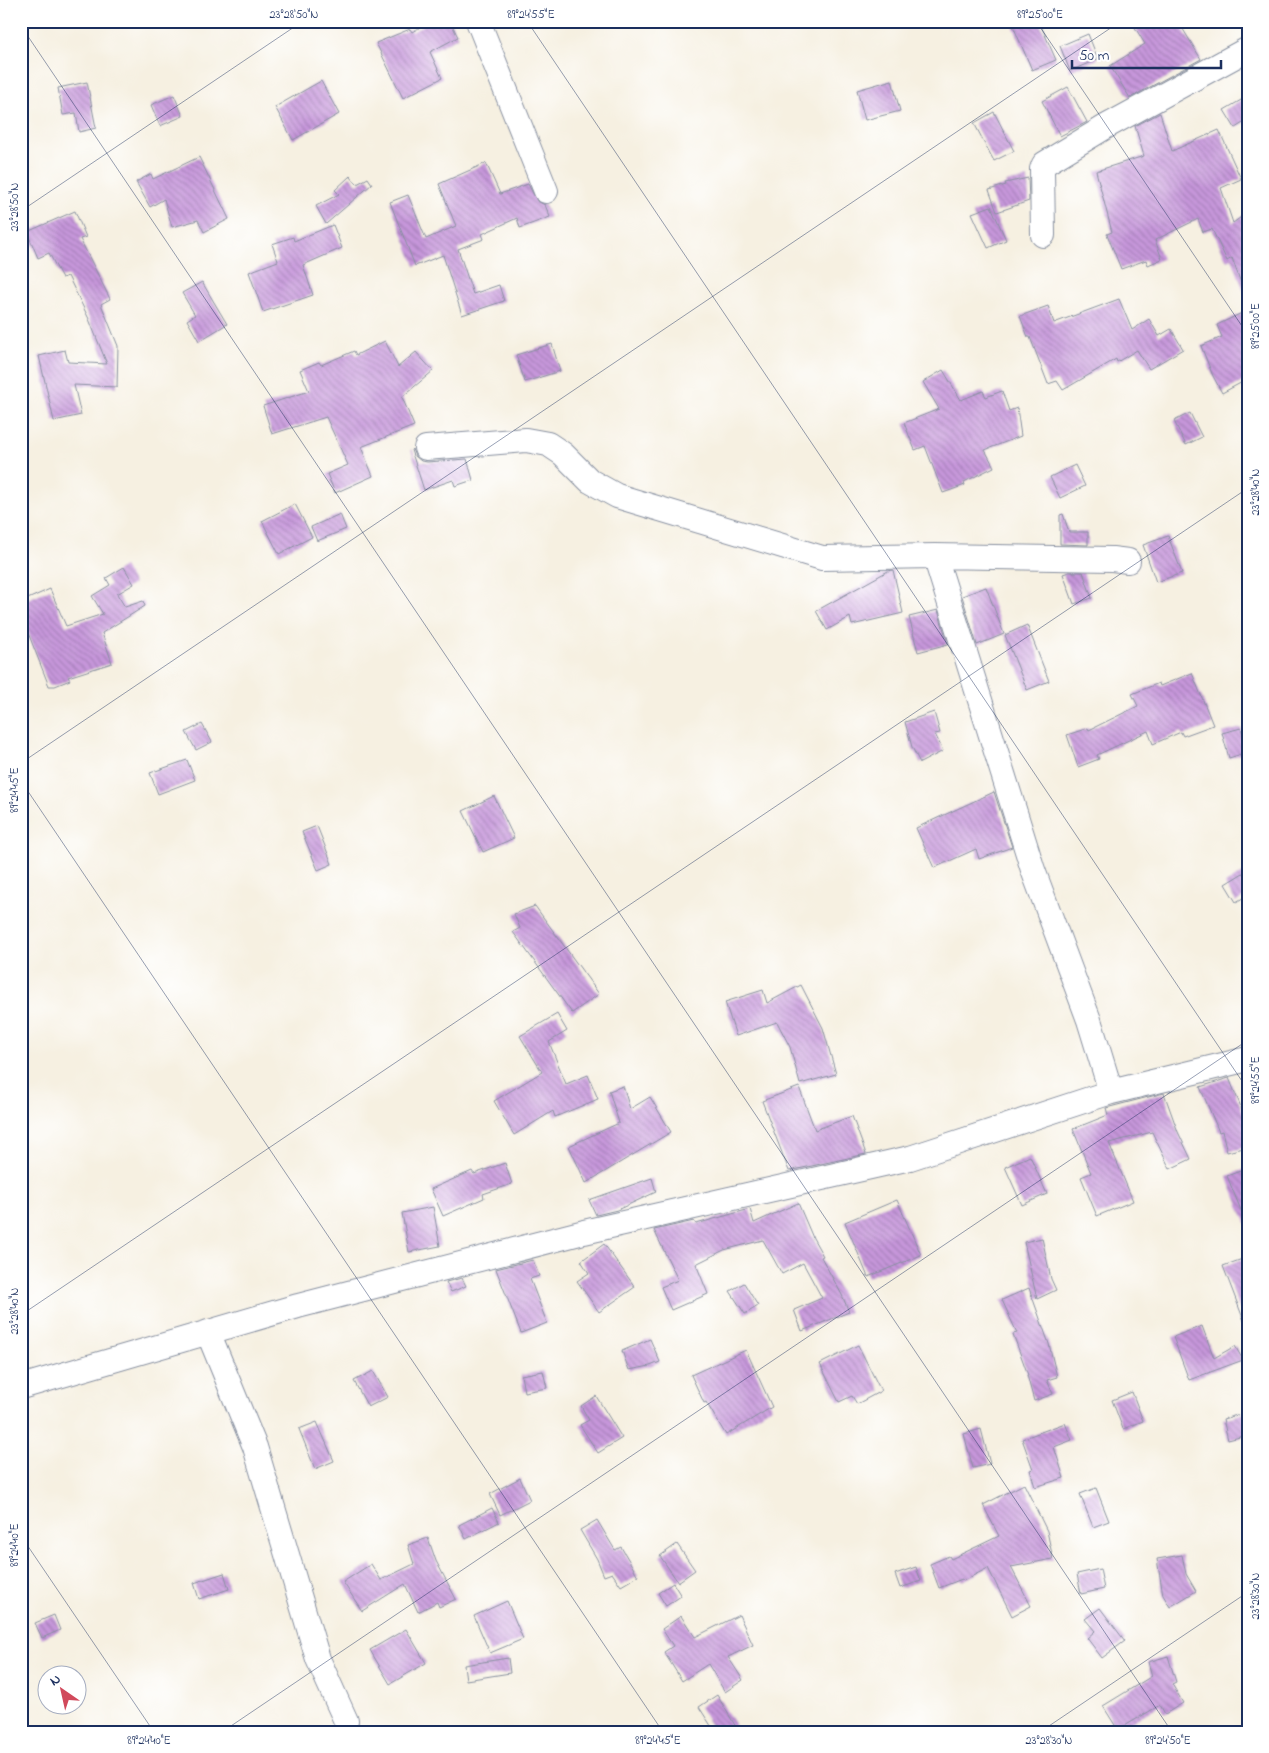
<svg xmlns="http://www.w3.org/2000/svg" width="1269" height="1753" font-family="'Indie Flower',sans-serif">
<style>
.building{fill:url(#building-back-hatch)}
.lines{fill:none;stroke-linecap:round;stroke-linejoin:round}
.minor-casing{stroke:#8890a0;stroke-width:26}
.minor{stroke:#fff;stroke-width:24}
.ticks{fill:none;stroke:#1b2f5e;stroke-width:1;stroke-opacity:0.45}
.neatline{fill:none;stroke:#1b2f5e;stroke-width:2}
.ticks-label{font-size:12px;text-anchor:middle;fill:#1b2f5e}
</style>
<defs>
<pattern id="building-back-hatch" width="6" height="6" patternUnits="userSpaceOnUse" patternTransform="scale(1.25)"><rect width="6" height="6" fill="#c797db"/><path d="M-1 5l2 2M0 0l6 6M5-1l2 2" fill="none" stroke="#a17cb5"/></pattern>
</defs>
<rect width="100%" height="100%" fill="#fff"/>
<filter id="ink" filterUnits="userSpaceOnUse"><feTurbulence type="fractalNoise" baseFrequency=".02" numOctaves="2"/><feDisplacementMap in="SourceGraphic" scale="10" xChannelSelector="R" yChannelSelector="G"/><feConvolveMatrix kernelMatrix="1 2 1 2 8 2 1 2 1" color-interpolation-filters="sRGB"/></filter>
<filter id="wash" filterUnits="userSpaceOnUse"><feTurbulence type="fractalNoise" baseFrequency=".0096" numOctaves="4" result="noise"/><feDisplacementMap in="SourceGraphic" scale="20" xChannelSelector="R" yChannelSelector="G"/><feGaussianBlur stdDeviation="1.12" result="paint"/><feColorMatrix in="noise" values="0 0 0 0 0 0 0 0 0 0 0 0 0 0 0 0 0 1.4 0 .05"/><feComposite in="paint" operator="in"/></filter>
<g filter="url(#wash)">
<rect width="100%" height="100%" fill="#f6f0e1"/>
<g id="blocks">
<path class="building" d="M 431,21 L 450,21 L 458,37 L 430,52 L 442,78 L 403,98 L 376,43 L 410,29 L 412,32 Z
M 1011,21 L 1039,21 L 1056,60 L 1032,70 Z
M 1131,21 L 1178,21 L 1201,59 L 1130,98 L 1110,66 L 1145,44 Z
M 1088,34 L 1098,59 L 1070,71 L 1060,46 Z
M 892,80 L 900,111 L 865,120 L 857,90 Z
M 321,81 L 339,114 L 293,140 L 275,107 Z
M 87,82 L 96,128 L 79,132 L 76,113 L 63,115 L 58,88 Z
M 1068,87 L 1087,122 L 1060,136 L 1042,101 Z
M 174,95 L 183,116 L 160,126 L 151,105 Z
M 1248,96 L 1248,120 L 1235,128 L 1224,110 Z
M 994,112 L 1014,151 L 994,161 L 974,123 Z
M 1160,113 L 1172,151 L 1219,130 L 1241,179 L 1221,188 L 1233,223 L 1248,212 L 1248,296 L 1246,297 L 1232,258 L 1227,261 L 1212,229 L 1203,232 L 1198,219 L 1155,240 L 1162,259 L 1148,265 L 1146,260 L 1121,269 L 1107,234 L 1112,232 L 1096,171 L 1144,156 L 1135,126 Z
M 199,157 L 229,219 L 204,232 L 198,220 L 172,227 L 164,199 L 150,207 L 136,182 L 151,174 L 153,179 Z
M 486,163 L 500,194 L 528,184 L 537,201 L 545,205 L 550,217 L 520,228 L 517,218 L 482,234 L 484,239 L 458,249 L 473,294 L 499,285 L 504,301 L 462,315 L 443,255 L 415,266 L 390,202 L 408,195 L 426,239 L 456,226 L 439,184 Z
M 350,176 L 357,184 L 368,178 L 372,184 L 326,224 L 316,206 L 339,194 L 335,190 Z
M 1028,178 L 1029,201 L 997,212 L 989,190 L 1006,185 L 1005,183 Z
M 991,206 L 1006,240 L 988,248 L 972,213 Z
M 75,211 L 86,237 L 80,239 L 110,299 L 101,304 L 118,346 L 117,388 L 117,387 L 74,385 L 81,415 L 54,421 L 39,356 L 65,350 L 68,362 L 107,364 L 89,319 L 68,276 L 62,278 L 49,253 L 38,258 L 27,232 Z
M 333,225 L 342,248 L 303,265 L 313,295 L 263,312 L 249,272 L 278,261 L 272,244 L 293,237 L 294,241 Z
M 202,282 L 227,324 L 199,341 L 187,320 L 195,315 L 182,293 Z
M 1119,299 L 1132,330 L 1149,319 L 1159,336 L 1171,329 L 1183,349 L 1149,369 L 1137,350 L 1117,362 L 1116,359 L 1063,390 L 1057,381 L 1048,384 L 1030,337 L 1028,337 L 1020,316 L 1048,306 L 1054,323 Z
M 1248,310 L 1248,379 L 1222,393 L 1213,376 L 1201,346 L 1222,337 L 1217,325 Z
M 385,341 L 398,367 L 416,352 L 433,371 L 402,397 L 414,426 L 361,447 L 373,476 L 335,493 L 327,474 L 348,465 L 326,417 L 272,434 L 263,406 L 309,391 L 300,370 L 319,362 L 321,365 L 354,351 L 356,355 Z
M 552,344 L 560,371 L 525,382 L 516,355 Z
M 943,370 L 961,400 L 983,391 L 986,397 L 1002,391 L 1009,411 L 1017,408 L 1021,436 L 985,450 L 994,467 L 964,482 L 965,485 L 943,493 L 925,446 L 915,450 L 904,423 L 939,409 L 923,382 Z
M 1190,413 L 1202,437 L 1186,445 L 1174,421 Z
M 412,449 L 415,456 L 421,461 L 427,462 L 467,459 L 473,480 L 455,486 L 453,480 L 424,490 L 411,450 Z
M 1075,465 L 1085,486 L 1060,498 L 1050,477 Z
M 295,504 L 312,537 L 279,554 L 262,521 Z
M 340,514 L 346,529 L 317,541 L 311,527 Z
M 1063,514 L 1069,532 L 1088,532 L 1088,545 L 1060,544 L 1060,515 Z
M 1168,536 L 1182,573 L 1156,582 L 1143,545 Z
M 124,567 L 134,584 L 117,594 L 125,607 L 143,601 L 145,606 L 102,633 L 112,663 L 68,677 L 70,680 L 55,686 L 49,686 L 21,615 L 21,602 L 50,589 L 66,626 L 103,614 L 92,596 L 110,585 L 106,578 Z
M 893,570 L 903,613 L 852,625 L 850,617 L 827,630 L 816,611 L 888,571 Z
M 1069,572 L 1083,572 L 1092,598 L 1074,604 L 1063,574 Z
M 986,587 L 1004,634 L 977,645 L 962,596 Z
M 938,610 L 948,644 L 918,652 L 909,617 Z
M 1027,625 L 1049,681 L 1027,690 L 1005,635 Z
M 1192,673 L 1213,725 L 1183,736 L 1181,732 L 1153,744 L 1148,731 L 1097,755 L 1099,759 L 1078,767 L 1067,735 L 1088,728 L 1089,730 L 1138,706 L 1132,694 L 1159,683 L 1160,686 Z
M 934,712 L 940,733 L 935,734 L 943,751 L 920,763 L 912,747 L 905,722 Z
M 202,724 L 212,742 L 196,750 L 186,732 Z
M 1241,728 L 1248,752 L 1229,758 L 1222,733 Z
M 187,760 L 195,780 L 158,794 L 150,773 Z
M 994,792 L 1012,847 L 979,859 L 976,849 L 934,868 L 916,828 Z
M 494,796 L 514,838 L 483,852 L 463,811 Z
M 317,826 L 332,864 L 318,870 L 302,832 Z
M 1248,870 L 1248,895 L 1236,902 L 1225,884 Z
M 535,906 L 599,994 L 572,1013 L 513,932 L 520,928 L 514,914 Z
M 801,985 L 823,1028 L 836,1074 L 800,1084 L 790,1047 L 777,1022 L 736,1036 L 725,1002 L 763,990 L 767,1003 Z
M 557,1014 L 567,1031 L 549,1042 L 566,1084 L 588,1075 L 598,1099 L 555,1117 L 553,1111 L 514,1135 L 494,1101 L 542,1072 L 520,1036 Z
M 1229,1078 L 1248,1124 L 1248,1147 L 1227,1152 L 1222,1131 L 1219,1132 L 1200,1087 Z
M 623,1086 L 630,1109 L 650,1097 L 671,1132 L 586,1183 L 569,1146 L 619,1123 L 609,1091 Z
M 799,1087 L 815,1130 L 852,1116 L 866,1154 L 789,1171 L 762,1101 Z
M 1164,1093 L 1178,1132 L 1191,1159 L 1170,1169 L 1152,1132 L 1109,1143 L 1133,1201 L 1097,1216 L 1081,1177 L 1091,1173 L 1073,1129 L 1108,1115 L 1106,1108 Z
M 1030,1156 L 1047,1194 L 1022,1205 L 1005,1167 Z
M 505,1163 L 512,1184 L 483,1194 L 484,1198 L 443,1216 L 431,1189 L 472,1171 L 474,1174 Z
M 1248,1168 L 1248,1225 L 1247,1225 L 1227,1176 Z
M 652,1178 L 656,1192 L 617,1210 L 596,1215 L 589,1200 Z
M 897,1200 L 921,1255 L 868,1277 L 845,1222 Z
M 798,1203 L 813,1238 L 823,1256 L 821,1257 L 842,1295 L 849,1312 L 802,1331 L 794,1310 L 822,1298 L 803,1263 L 782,1274 L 763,1240 L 724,1250 L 696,1264 L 708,1294 L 671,1310 L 661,1287 L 678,1280 L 654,1230 L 694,1221 L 696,1224 L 750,1209 L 754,1223 Z
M 433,1207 L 440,1246 L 409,1252 L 402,1213 Z
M 1042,1238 L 1051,1279 L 1056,1290 L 1037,1299 L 1024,1242 Z
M 604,1244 L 635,1287 L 599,1312 L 577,1281 L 589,1273 L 581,1261 Z
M 1248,1257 L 1248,1326 L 1246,1326 L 1223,1266 Z
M 533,1260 L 539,1276 L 530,1279 L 547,1323 L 521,1333 L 496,1269 Z
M 462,1278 L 466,1286 L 451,1292 L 446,1282 Z
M 744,1283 L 758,1306 L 745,1314 L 730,1291 Z
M 1029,1288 L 1049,1344 L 1057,1377 L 1047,1380 L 1053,1394 L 1034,1401 L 1027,1375 L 1028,1375 L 1013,1334 L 1017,1333 L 1002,1300 Z
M 1202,1326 L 1214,1358 L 1235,1346 L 1243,1360 L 1189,1380 L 1173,1337 Z
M 650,1339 L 660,1362 L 650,1366 L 629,1370 L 622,1351 Z
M 858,1345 L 881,1391 L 857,1404 L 852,1396 L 839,1402 L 820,1364 Z
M 746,1350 L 772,1407 L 726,1435 L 706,1402 L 704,1403 L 691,1375 Z
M 373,1371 L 388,1397 L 368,1407 L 354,1381 Z
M 543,1371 L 547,1388 L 524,1392 L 521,1375 Z
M 1132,1392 L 1143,1421 L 1123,1429 L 1112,1400 Z
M 596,1396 L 622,1438 L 598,1453 L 580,1425 L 589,1420 L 581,1406 Z
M 1244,1413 L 1248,1435 L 1228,1440 L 1223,1419 Z
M 317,1422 L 334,1461 L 315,1469 L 299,1429 Z
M 1065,1423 L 1072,1440 L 1054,1447 L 1064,1478 L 1035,1487 L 1030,1470 L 1033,1469 L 1022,1439 Z
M 981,1429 L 990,1464 L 973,1468 L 964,1434 Z
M 520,1478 L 530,1500 L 500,1515 L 490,1494 Z
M 1024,1484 L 1047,1531 L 1053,1559 L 1011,1567 L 1031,1606 L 1012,1616 L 988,1568 L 963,1581 L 962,1579 L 939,1588 L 930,1564 L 949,1556 L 951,1559 L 999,1536 L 983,1505 Z
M 1096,1488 L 1109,1521 L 1093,1527 L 1080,1494 Z
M 492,1508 L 499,1522 L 466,1539 L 459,1525 Z
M 597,1520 L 615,1550 L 621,1547 L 638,1576 L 621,1586 L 612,1573 L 604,1576 L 597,1559 L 580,1530 Z
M 428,1538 L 436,1561 L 456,1599 L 439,1607 L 437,1602 L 418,1612 L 405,1584 L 362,1611 L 343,1582 L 371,1564 L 381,1580 L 414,1564 L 408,1545 Z
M 677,1544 L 695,1570 L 678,1582 L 660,1556 Z
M 1182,1555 L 1186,1574 L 1196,1591 L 1170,1607 L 1163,1595 L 1157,1559 Z
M 916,1567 L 921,1581 L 900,1588 L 895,1574 Z
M 1100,1569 L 1104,1589 L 1081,1594 L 1077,1574 Z
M 224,1573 L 229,1589 L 199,1599 L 194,1583 Z
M 673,1583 L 681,1596 L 666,1606 L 658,1593 Z
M 507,1601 L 523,1639 L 490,1653 L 474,1616 Z
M 1100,1608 L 1125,1641 L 1102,1658 L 1087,1638 L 1095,1631 L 1085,1619 Z
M 54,1615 L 60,1630 L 42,1638 L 35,1623 Z
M 739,1615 L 753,1645 L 728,1657 L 743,1680 L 725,1692 L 708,1664 L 682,1681 L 664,1652 L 673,1646 L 662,1629 L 681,1616 L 695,1637 Z
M 406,1629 L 426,1663 L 390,1684 L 370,1650 Z
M 1168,1656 L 1176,1682 L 1172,1684 L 1183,1703 L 1165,1714 L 1160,1705 L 1118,1730 L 1103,1706 L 1152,1676 L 1148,1662 Z
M 508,1658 L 510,1673 L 466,1680 L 464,1665 Z
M 717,1695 L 739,1732 L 715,1732 L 699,1707 Z"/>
</g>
</g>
<g filter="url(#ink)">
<use href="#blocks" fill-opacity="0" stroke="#8890a0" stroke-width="1"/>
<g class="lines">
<g class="minor-casing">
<path id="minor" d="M 478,21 L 546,191
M 1043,235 L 1042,169 L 1044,164 L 1107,126 L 1248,49
M 426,448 L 526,440 L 548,444 L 563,454 L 590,481 L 617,496 L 822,558 L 935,556 L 1112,559 L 1128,561
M 935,556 L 1033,870 L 1089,1020 L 1111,1092
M 208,1332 L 255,1447 L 318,1659 L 346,1721
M 21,1387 L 298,1306 L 584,1232 L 910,1158 L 1111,1092 L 1248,1059"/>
</g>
<use href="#minor" class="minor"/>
</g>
</g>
<path class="ticks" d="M 527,21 L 1248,1090M 1036,21 L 1248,335M 21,26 L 1172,1732M 21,211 L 303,21M 21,763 L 1121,21M 21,781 L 663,1732M 21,1315 L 1248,488M 21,1536 L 154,1732M 222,1732 L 1248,1040M 1040,1732 L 1248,1592"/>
<rect width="1269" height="1753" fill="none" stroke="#fff" stroke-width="55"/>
<g transform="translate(62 1690) rotate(326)"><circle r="24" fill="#ffffff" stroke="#a4acbf"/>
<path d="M0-4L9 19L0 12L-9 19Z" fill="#d1495b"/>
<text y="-8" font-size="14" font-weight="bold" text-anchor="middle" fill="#1b2f5e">N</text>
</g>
<path d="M1072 60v8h149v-8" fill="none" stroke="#1b2f5e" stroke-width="2.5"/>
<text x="1079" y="60" font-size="15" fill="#1b2f5e" stroke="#ffffff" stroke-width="4" paint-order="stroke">50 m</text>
<rect x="28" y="28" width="1214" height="1698" class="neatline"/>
<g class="ticks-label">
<text x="294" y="18">23°28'50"N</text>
<text x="531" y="18">89°24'55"E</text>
<text x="1040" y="18">89°25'00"E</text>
<text transform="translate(14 207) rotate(-90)" y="4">23°28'50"N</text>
<text transform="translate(1255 326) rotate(-90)" y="4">89°25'00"E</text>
<text transform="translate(1255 492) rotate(-90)" y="4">23°28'40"N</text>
<text transform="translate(14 790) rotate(-90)" y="4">89°24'45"E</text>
<text transform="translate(1255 1080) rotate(-90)" y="4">89°24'55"E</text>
<text transform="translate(14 1311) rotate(-90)" y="4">23°28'40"N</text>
<text transform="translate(14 1545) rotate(-90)" y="4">89°24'40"E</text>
<text transform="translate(1255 1596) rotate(-90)" y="4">23°28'30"N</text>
<text x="149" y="1744">89°24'40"E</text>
<text x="658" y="1744">89°24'45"E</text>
<text x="1049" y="1744">23°28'30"N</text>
<text x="1168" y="1744">89°24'50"E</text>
</g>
</svg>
